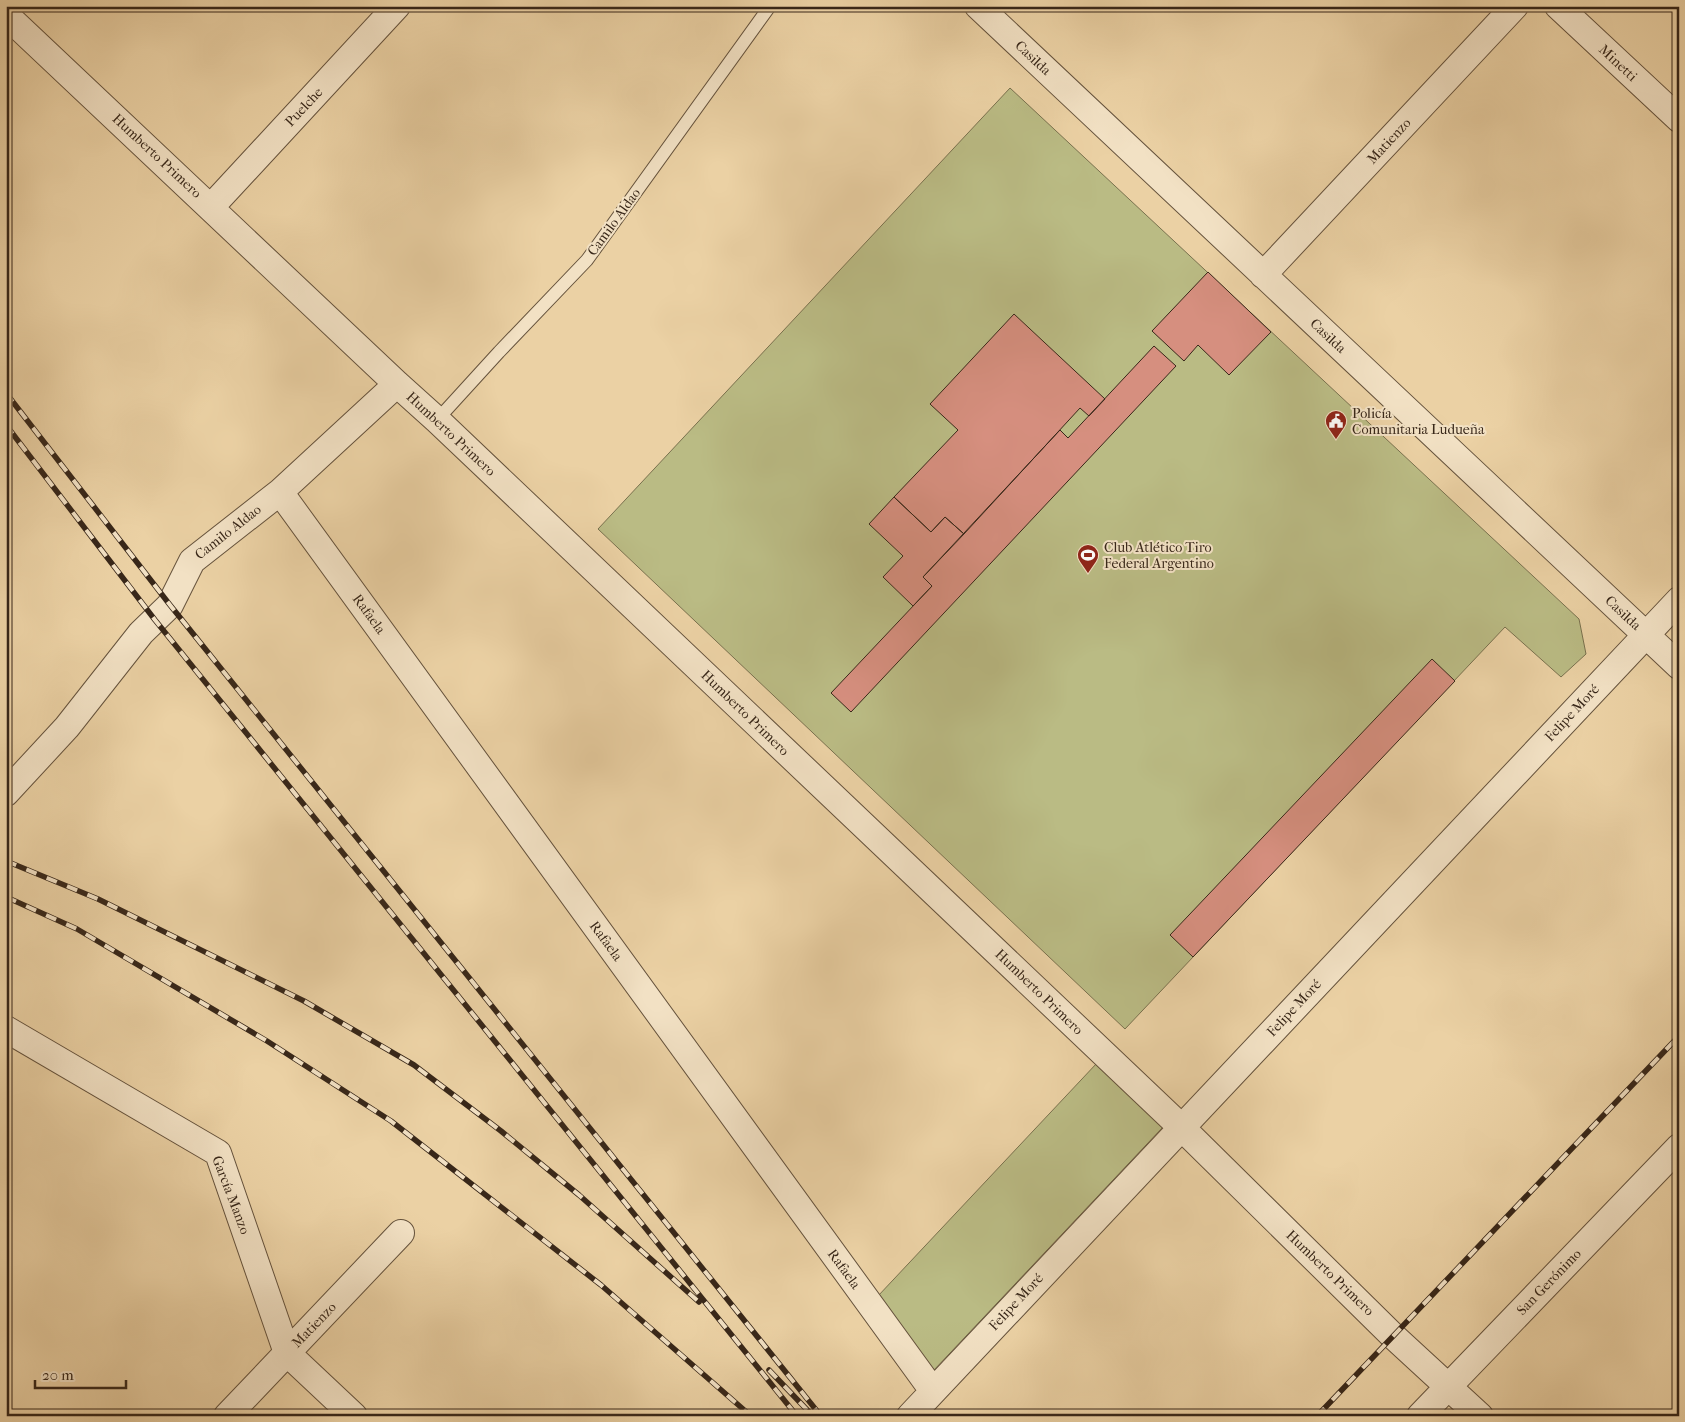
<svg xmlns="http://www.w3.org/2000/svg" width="1685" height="1422" font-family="'IM FELL French Canon',serif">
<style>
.green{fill:#babb84;stroke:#79714e}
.building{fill:#d68f7f;stroke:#382719}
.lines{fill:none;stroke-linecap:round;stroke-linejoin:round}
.lane-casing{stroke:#65523c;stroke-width:14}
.street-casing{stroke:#65523c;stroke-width:28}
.lane{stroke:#f2e1c4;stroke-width:12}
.street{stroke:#f2e1c4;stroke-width:26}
.rail-casing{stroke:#382719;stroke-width:5.5}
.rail{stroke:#f2e1c4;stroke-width:4;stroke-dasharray:11;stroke-linecap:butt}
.labels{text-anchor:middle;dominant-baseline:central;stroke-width:4;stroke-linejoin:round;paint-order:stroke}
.street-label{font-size:14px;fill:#382719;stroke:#f2e1c4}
.poi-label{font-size:14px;fill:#382719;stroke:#f2e1c4;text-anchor:start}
</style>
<rect width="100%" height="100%" fill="#ebd1a4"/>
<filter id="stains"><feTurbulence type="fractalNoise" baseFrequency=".004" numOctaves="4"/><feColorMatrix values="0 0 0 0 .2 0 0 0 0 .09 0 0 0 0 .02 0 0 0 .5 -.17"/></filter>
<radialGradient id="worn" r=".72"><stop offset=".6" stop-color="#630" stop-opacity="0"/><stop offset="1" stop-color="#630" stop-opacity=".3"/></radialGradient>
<path class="green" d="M 1010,88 L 1579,619 L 1586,654 L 1561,677 L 1505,627 L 1125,1029 L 598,529 Z
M 1097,1063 L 1163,1127 L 934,1370 L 878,1296 Z"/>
<path class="building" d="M 1208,272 L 1271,332 L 1229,375 L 1198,345 L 1184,361 L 1152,331 Z
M 1014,314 L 1105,399 L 1089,416 L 1080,408 L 964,534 L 945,517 L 931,532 L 894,497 L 958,430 L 930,404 Z
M 1154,346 L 1176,366 L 851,712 L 831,693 L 932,586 L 923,577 L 1060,430 L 1068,438 Z
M 894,497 L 931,532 L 945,517 L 964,534 L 923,577 L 932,586 L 913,606 L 883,577 L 903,556 L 869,524 Z
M 1432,659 L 1455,681 L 1193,957 L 1170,935 Z"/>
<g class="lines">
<g class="lane-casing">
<path id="lane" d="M 437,420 L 499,352 L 587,260 L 770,6"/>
</g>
<g class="street-casing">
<path id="street" d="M 978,6 L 1679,666
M 1558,6 L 1679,119
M 6,15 L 397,384 L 437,420 L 1181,1127 L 1392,1335 L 1480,1416
M 211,207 L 397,6
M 1263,275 L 1515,6
M 280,492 L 933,1391
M 6,793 L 67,727 L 141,633 L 170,605 L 192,561 L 280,492 L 397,384
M 6,1029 L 218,1153 L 287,1353 L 354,1416
M 227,1416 L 401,1233
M 910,1416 L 1679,600
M 1420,1416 L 1679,1147"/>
</g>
<use href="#lane" class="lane"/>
<use href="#street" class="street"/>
<g class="rail-casing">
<path id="rail" d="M 6,393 L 170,605 L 821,1416
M 6,425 L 155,620 L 797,1416
M 6,861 L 98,899 L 304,1001 L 414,1065 L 501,1131 L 579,1195 L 699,1302
M 6,897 L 77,929 L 267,1041 L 391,1121 L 601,1285 L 751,1416
M 769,1370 L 812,1415
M 1317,1416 L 1679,1036"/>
</g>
<use href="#rail" class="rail"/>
</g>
<defs>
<g id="civic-pin" transform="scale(1.125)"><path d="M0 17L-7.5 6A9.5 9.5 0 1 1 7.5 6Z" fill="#8f2418" stroke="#f2e1c4"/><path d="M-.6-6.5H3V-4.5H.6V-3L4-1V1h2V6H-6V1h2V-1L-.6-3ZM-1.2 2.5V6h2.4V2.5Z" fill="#fff"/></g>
<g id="stadium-pin" transform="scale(1.125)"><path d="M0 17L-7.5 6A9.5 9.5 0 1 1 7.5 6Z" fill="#8f2418" stroke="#f2e1c4"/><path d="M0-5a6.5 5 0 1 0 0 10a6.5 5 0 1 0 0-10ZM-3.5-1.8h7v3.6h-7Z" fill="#fff"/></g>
</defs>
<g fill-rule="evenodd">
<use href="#civic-pin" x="1336" y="421"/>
<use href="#stadium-pin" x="1088" y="555"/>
</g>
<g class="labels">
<g class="street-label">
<text transform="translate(1033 58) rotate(43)">Casilda</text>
<text transform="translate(1618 63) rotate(43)">Minetti</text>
<text transform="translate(304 107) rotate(-47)">Puelche</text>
<text transform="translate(1389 141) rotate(-47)">Matienzo</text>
<text transform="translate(157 156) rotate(43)">Humberto Primero</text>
<text transform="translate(614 222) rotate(-54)">Camilo Aldao</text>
<text transform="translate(1328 336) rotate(43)">Casilda</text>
<text transform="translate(451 434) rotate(43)">Humberto Primero</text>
<text transform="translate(228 532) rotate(-38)">Camilo Aldao</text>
<text transform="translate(1623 613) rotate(43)">Casilda</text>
<text transform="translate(369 614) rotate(54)">Rafaela</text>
<text transform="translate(745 713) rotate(44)">Humberto Primero</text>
<text transform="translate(1572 713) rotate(-47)">Felipe Moré</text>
<text transform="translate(606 941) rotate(54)">Rafaela</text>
<text transform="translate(1039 992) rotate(44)">Humberto Primero</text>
<text transform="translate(1294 1008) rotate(-47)">Felipe Moré</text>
<text transform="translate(231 1195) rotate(69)">García Manzo</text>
<text transform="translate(844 1269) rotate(54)">Rafaela</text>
<text transform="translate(1330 1273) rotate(44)">Humberto Primero</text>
<text transform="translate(1549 1282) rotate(-46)">San Gerónimo</text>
<text transform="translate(1016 1302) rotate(-47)">Felipe Moré</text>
<text transform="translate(314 1325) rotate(-46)">Matienzo</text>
</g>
<g class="poi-label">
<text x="1352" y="413">Policía<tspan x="1352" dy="16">Comunitaria Ludueña</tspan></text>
<text x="1104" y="547">Club Atlético Tiro<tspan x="1104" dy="16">Federal Argentino</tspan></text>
</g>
</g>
<rect width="1685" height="1422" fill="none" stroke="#ebd1a4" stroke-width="25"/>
<rect x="8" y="8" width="1670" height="1407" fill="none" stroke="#382719" stroke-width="2.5"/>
<rect x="12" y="12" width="1660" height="1397" fill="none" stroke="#382719"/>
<path d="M35 1380v8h91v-8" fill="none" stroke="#382719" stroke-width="2.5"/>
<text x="42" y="1380" font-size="15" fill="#382719" stroke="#f2e1c4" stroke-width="4" paint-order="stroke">20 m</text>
<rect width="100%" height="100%" filter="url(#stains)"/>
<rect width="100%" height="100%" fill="url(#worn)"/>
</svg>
